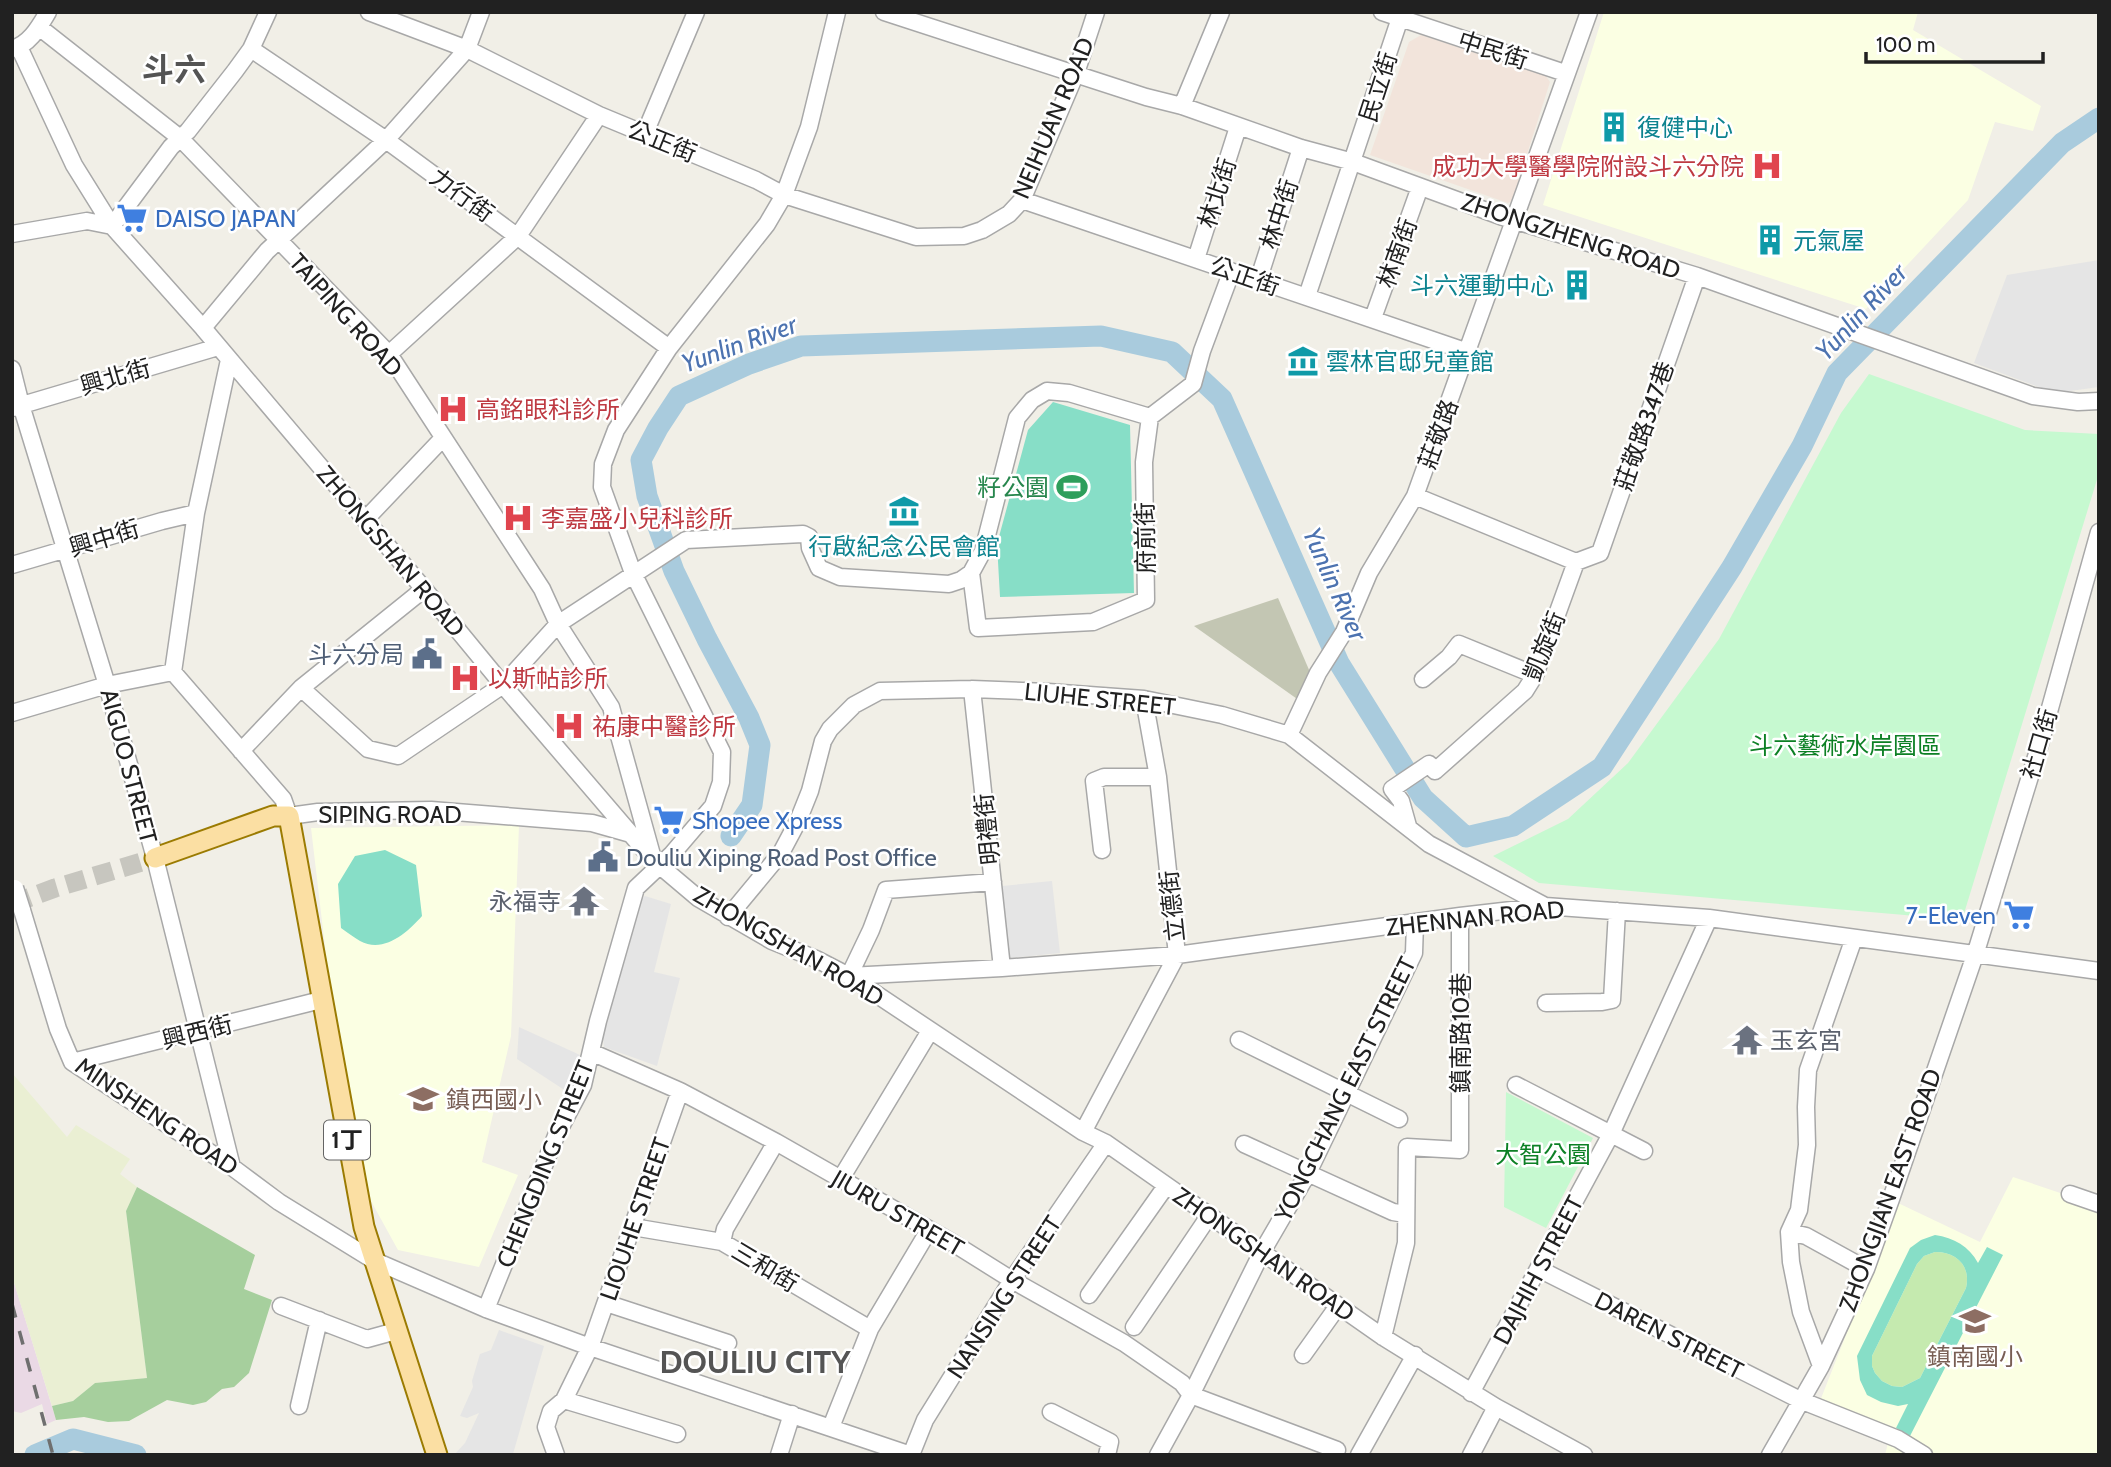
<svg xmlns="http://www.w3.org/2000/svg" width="2111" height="1467" font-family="Cabin,'Noto Sans TC',sans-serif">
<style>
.industrial{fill:#ead9e5}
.education{fill:#fbffe3}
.military{fill:#f2e4db}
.construction{fill:#c3c6b3}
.farmland{fill:#eaefd3}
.grass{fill:#c5eaaf}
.forest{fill:#a6cf9d}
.park{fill:#c6f9d0}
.pitch{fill:#87dec7;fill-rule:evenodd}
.parking{fill:#e5e5e5}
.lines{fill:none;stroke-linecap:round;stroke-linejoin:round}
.river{stroke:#a9cbdd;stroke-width:21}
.major-tunnel{stroke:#c7c6bf;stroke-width:19;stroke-dasharray:19 10;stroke-linecap:butt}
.minor-casing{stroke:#a8a8a8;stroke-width:19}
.major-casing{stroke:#9b7b02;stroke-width:23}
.minor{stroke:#fff;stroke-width:16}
.major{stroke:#fbdfa3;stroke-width:19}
.rail{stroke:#6f6f6f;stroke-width:3.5;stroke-dasharray:14 14;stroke-linecap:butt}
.minor-bridge-casing{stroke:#a8a8a8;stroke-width:19;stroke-linecap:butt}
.minor-bridge{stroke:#fff;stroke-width:16}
.labels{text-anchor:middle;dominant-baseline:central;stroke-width:5;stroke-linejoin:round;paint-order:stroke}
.shield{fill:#fff;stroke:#646464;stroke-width:2}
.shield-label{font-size:23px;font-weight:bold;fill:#212121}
.street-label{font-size:24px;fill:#212121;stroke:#fff}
.culture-label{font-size:24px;fill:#0d838f;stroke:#fff;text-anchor:start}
.health-label{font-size:24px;fill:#be3a42;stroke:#fff;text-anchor:start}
.shop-label{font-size:24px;fill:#366cbe;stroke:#fff;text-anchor:start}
.leisure-label{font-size:24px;fill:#27864d;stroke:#fff;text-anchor:end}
.service-label{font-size:24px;fill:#4e5e75;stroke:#fff;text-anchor:end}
.park-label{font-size:24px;fill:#0d8025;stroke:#fff}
.worship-label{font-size:24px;fill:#5b616d;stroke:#fff;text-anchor:end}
.education-label{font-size:24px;fill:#785e54;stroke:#fff;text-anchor:start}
.water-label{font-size:26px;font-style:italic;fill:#4d73b0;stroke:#fff}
.district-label{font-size:32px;font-weight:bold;fill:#545454;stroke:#fff}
</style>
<rect width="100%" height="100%" fill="#f1efe7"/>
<path class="industrial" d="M 12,1276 L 56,1420 L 47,1424 L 42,1404 L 21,1413 L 12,1411 Z"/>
<path class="education" d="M 1604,12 L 1918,12 L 1913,30 L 2041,106 L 2033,131 L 1995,122 L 1968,200 L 1866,309 L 1543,205 Z
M 519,825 L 511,1036 L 482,1162 L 518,1175 L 479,1267 L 398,1250 L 371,1201 L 335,1031 L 311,828 Z
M 2013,1177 L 2099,1206 L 2099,1455 L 1885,1455 L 1891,1431 L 1820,1401 L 1898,1203 L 1980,1242 Z"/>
<path class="military" d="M 1421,35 L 1546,76 L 1550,82 L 1512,201 L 1508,203 L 1370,155 L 1409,42 Z"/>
<path class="construction" d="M 1278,598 L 1313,679 L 1300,701 L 1194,626 Z"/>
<path class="farmland" d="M 12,1073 L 67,1137 L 76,1125 L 130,1159 L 120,1174 L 137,1187 L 126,1211 L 147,1378 L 95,1383 L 73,1401 L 52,1406 L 12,1276 Z"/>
<path class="grass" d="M 1935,1252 C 1957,1252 1971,1266 1966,1288 L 1920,1378 L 1902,1387 L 1892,1386 L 1882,1381 L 1875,1373 L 1872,1366 L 1872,1356 L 1917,1264 L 1924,1256 Z"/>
<path class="forest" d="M 137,1187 L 255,1255 L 244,1289 L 272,1300 L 249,1373 L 234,1387 L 222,1389 L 206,1402 L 193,1405 L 167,1400 L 129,1421 L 108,1422 L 84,1417 L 56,1420 L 52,1406 L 73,1401 L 95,1383 L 147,1378 L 126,1211 Z"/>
<path class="park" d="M 1869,374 L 2025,430 L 2099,434 L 2099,473 L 1962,920 L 1539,883 L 1493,856 L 1568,819 L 1628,763 L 1719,639 L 1841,413 Z
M 1506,1092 L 1593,1138 L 1546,1228 L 1504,1207 Z"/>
<path class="pitch" d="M 1053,402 L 1130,425 L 1134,593 L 1000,597 L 997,544 L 1028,430 Z
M 385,850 L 416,865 L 422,916 C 408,932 384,954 360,941 C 353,937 347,932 341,928 L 338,884 L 355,856 Z
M 1935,1235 C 1954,1238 1969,1246 1978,1263 L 1987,1247 L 2003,1255 L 1910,1436 L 1896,1428 L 1908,1404 L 1898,1406 L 1881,1402 L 1867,1395 L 1860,1380 L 1857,1356 L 1910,1248 L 1921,1240 ZM 1935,1252 C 1957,1252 1971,1266 1966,1288 L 1920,1378 L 1902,1387 L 1892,1386 L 1882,1381 L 1875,1373 L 1872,1366 L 1872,1356 L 1917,1264 L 1924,1256 Z"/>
<path class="parking" d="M 2099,260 L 2099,387 L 2055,393 L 1974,363 L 2007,275 Z
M 1052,881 L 1060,953 L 1010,958 L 1002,886 Z
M 645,896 L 671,904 L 654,972 L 680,978 L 657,1066 L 604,1047 L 601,1022 L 633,905 Z
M 519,1027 L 580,1055 L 566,1091 L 517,1059 Z
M 499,1330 L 544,1346 L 513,1454 L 454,1455 L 465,1443 L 479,1413 L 467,1418 L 460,1416 L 473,1387 L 472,1381 L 480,1354 L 491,1350 Z"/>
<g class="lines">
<path class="river" d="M 731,836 L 752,805 L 760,745 L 749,718 L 707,639 L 674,571 L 647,496 L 641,460 L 658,428 L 679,396 L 749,364 L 801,346 L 1101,336 L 1172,352 L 1222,399 L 1339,663 L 1423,798 L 1466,837 L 1513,826 L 1602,767 L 1732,567 L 1802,446 L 1837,373 L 2062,143 L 2099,118
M 35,1455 L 73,1439 L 136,1455"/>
<path class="major-tunnel" d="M 12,904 L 55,888 L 155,858"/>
<g class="minor-casing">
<path id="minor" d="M 369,12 L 467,49 L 599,115 L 756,180 L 784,195 L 916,237 L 964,236 L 982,230 L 1009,214 L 1022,200 L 1076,73 L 1096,12
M 884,12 L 1146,97 L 1182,106 L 1301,148 L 1353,162 L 1503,217 L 1697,276 L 2033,396 L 2078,402 L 2099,401
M 1382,12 L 1565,73
M 39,27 L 180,138 L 389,354 L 542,589 L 558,624 L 611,707 L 652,855
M 19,47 L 74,165 L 112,226 L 203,328 L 424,589 L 503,685 L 653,860 L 698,898 L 772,941 L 816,959 L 849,976 L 1083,1132 L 1106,1143 L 1383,1337 L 1496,1407 L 1584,1455
M 12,49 C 30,44 39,27 48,12
M 251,49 L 386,140 L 669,348
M 1182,106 L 1221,12
M 645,133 L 696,12
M 1022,200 L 1468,352
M 12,234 L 87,221 L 112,226 L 171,147 L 188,131 L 235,71 L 251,49 L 268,12
M 1196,259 L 1238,127
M 1258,281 L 1301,148
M 1307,296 L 1402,12
M 1373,318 L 1420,187
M 203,328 L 267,251 L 386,140 L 467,49 L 481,12
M 389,354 L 518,236 L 599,115
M 229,360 L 196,513 L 173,672 L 283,799 L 289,816 L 318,812 L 431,810 L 592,823 L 631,834
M 12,369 L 21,405 L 107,685 L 155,858 L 232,1167
M 12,408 L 218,347
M 1415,496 L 1576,562
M 365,520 L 443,438
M 1576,562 L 1600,553 L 1697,276
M 12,565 L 162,521 L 196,513
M 971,573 L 978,628 L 1093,622 L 1146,600 L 1144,462 L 1150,417
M 1423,679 L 1449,657 L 1459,644 L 1535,675
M 301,688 L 368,749 L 398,756 L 503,685 L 558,624 L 686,540 L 803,534 L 809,537 L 810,548 L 819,568 L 840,577 L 949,584 L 961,580 L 971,573 L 983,551 L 1017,418 L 1032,400 L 1047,391 L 1069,393 L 1150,417 L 1193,384 L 1202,351 L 1231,273
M 972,689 L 1002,968
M 12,713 L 107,685 L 173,672
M 1289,735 L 1318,673 L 1344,632 L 1369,573 L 1415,496 L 1589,12
M 241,751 L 301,688 L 424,589
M 1408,826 L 1401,801 L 1392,789 L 1429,764 L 1435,771 L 1525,691 L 1535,675 L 1576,562
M 1102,850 L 1094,781 L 1104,777 L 1158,777
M 22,910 L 58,1029 L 72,1062 L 232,1167 L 279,1202 L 373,1260 L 486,1309 L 590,1347 L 911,1455
M 728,917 L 781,853 L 798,821 L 810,791 L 823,741 L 830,729 L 854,705 L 880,691 L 972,689 L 1048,692 L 1144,699 L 1222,715 L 1289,735 L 1429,844 L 1545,906
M 849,976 L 1002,968 L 1177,955 L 1460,916 L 1545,906 L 1709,918 L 2099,971
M 849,976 L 871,930 L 886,890 L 993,882
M 1546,1003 L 1602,1002 L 1612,1000 L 1617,911
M 1239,1040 L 1399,1119
M 591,1052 L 680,1091 L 776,1142 L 953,1243 L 1012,1280 L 1124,1343 L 1182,1383 L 1191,1395 L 1337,1450
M 72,1062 L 321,1000
M 1516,1085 L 1644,1151
M 1083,1132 L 1177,955 L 1158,777 L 1144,699
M 776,1142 L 725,1229 L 722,1242 L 870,1329
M 1244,1144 L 1393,1212 L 1405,1214
M 840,1180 L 930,1031
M 2070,1194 L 2099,1204
M 633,1227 L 722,1242
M 1789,1232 L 1806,1236 L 1866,1269
M 1539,1269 L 1800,1400 L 1898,1439 L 1924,1455
M 1089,1295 L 1166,1186
M 606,1303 L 728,1343
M 281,1306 L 367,1339 L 396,1331
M 486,1309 L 556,1136 L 583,1085 L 598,1021 L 636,888 L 672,854 L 713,806 L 721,782 L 722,752 L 633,573 L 602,487 L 603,464 L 616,430 L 669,348 L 767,224 L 784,195 L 809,127 L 837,12
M 1134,1327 L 1209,1216
M 1383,1337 L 1406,1243 L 1407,1147 L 1460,1150 L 1460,916
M 1303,1355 L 1338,1306
M 1821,1366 L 1801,1312 L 1791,1262 L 1789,1232 L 1799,1210 L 1807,1145 L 1806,1107 L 1808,1070 L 1854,938
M 1471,1393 L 1611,1134 L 1709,918
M 564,1400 L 677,1434
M 299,1406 L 319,1320
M 1051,1412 L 1110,1442 L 1107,1455
M 831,1427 L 870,1329 L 929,1230
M 556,1455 L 546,1427 L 551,1411 L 564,1400 L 590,1347 L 680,1091
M 779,1455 L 792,1414
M 911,1455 L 925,1420 L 1012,1280 L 1106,1143
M 1158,1455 L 1191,1395 L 1262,1252 L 1308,1173 L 1414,953 L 1415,923
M 1359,1455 L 1415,1355
M 1471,1455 L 1496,1407
M 1770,1455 L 1821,1366 L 1866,1269 L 1891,1199 L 1975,955 L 2040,744 L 2099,532"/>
</g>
<g class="major-casing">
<path id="major" d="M 155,858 L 273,816 L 289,816 L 364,1227 L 437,1455"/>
</g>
<use href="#minor" class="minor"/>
<use href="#major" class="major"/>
<path class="rail" d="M 12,1304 L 53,1455"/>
<g class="minor-bridge-casing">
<path id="minor-bridge" d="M 15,888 L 22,910"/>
</g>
<use href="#minor-bridge" class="minor-bridge"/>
</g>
<defs>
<g id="building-bare" transform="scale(2.415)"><path d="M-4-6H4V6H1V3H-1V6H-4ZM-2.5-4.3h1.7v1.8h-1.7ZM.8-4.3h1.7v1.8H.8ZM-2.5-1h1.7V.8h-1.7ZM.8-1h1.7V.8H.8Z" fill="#0f9aa8" stroke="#fff" stroke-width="2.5" paint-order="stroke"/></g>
<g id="hospital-bare" transform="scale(2.415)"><path d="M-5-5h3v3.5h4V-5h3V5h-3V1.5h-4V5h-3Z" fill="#e0444e" stroke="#fff" stroke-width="2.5" paint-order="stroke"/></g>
<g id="supermarket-bare" transform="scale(2.415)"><path d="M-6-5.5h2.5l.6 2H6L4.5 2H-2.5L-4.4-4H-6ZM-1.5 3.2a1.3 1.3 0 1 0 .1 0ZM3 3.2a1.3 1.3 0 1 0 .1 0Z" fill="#3f7fe0" stroke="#fff" stroke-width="2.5" paint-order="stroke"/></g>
<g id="museum-bare" transform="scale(2.415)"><path d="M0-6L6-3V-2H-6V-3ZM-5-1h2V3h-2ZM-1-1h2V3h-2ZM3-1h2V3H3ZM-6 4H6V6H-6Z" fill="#0f9aa8" stroke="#fff" stroke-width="2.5" paint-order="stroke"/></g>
<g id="stadium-bare" transform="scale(2.415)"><path d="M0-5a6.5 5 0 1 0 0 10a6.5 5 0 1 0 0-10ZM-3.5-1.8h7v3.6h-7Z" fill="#2e9e5b" stroke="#fff" stroke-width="2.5" paint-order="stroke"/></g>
<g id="civic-bare" transform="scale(2.415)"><path d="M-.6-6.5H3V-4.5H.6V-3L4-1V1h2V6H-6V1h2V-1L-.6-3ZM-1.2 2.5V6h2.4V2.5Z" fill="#5c6f8a" stroke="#fff" stroke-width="2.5" paint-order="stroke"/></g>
<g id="temple-bare" transform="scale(2.415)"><path d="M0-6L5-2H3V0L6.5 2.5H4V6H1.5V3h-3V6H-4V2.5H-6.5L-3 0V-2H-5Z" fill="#6b7280" stroke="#fff" stroke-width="2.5" paint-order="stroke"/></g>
<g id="school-bare" transform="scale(2.415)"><path d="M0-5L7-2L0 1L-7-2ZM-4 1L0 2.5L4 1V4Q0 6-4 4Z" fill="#8d6e63" stroke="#fff" stroke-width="2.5" paint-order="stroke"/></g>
</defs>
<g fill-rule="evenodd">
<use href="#building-bare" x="1614" y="127"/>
<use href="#hospital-bare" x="1767" y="166"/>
<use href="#supermarket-bare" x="132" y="218"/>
<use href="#building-bare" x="1770" y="240"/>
<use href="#building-bare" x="1577" y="285"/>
<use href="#museum-bare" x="1303" y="361"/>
<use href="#hospital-bare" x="453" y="409"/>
<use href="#stadium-bare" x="1072" y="487"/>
<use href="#museum-bare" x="904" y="511"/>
<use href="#hospital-bare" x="518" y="518"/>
<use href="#civic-bare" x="427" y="654"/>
<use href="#hospital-bare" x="465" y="678"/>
<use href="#hospital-bare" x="569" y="726"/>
<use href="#supermarket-bare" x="669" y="820"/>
<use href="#civic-bare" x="603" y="857"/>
<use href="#temple-bare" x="584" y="901"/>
<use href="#supermarket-bare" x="2019" y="915"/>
<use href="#temple-bare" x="1747" y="1040"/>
<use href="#school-bare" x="423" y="1099"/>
<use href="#school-bare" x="1975" y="1321"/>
</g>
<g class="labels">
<rect class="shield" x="324" y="1120.5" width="46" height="39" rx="5"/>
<g class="shield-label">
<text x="347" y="1140">1丁</text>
</g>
<g class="street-label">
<text transform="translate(1493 50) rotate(18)">中民街</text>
<text transform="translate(1378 87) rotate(-72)">民立街</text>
<text transform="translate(1053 118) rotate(-67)">NEIHUAN ROAD</text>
<text transform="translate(662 141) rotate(22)">公正街</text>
<text transform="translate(1217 193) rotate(-72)">林北街</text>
<text transform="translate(462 195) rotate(36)">力行街</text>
<text transform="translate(1279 214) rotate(-72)">林中街</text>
<text transform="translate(1571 236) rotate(18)">ZHONGZHENG ROAD</text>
<text transform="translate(1397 253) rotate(-70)">林南街</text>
<text transform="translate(1245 276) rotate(19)">公正街</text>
<text transform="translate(346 315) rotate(48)">TAIPING ROAD</text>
<text transform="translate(115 377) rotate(-16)">興北街</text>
<text transform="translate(1644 426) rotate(-71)">莊敬路347巷</text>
<text transform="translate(1438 434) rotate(-70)">莊敬路</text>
<text transform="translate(104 538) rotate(-17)">興中街</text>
<text transform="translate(1145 538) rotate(-91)">府前街</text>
<text transform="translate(391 551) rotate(50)">ZHONGSHAN ROAD</text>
<text transform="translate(1544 646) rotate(-68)">凱旋街</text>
<text transform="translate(1100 699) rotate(6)">LIUHE STREET</text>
<text transform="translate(2039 744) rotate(-74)">社口街</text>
<text transform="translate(129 766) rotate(75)">AIGUO STREET</text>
<text x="390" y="814">SIPING ROAD</text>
<text transform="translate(987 829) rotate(-96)">明禮街</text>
<text transform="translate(1172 906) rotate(-96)">立德街</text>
<text transform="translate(1475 918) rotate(-6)">ZHENNAN ROAD</text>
<text transform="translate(789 946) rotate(30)">ZHONGSHAN ROAD</text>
<text transform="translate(197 1032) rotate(-14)">興西街</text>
<text transform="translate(1460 1033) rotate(-90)">鎮南路10巷</text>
<text transform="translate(1345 1089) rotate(-64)">YONGCHANG EAST STREET</text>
<text transform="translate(157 1116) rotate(34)">MINSHENG ROAD</text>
<text transform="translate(545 1164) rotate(-68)">CHENGDING STREET</text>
<text transform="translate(1890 1190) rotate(-70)">ZHONGJIAN EAST ROAD</text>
<text transform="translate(898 1213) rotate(30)">JIURU STREET</text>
<text transform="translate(635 1219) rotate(-71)">LIOUHE STREET</text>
<text transform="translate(1264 1254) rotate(35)">ZHONGSHAN ROAD</text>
<text transform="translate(765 1267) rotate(31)">三和街</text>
<text transform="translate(1538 1270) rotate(-62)">DAJHIH STREET</text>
<text transform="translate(1004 1297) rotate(-57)">NANSING STREET</text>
<text transform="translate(1669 1335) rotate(27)">DAREN STREET</text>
</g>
<g class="culture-label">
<text x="1637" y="127">復健中心</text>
<text x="1793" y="240">元氣屋</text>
<text x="1554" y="285" text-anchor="end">斗六運動中心</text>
<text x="1326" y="361">雲林官邸兒童館</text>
<text x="904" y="546" text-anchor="middle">行啟紀念公民會館</text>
</g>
<g class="health-label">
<text x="1744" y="166" text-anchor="end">成功大學醫學院附設斗六分院</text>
<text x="476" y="409">高銘眼科診所</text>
<text x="541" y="518">李嘉盛小兒科診所</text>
<text x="488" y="678">以斯帖診所</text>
<text x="592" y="726">祐康中醫診所</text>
</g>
<g class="shop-label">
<text x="155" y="218">DAISO JAPAN</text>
<text x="692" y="820">Shopee Xpress</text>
<text x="1996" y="915" text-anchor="end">7-Eleven</text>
</g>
<g class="leisure-label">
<text x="1049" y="487">籽公園</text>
</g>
<g class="service-label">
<text x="404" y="654">斗六分局</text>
<text x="626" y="857" text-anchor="start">Douliu Xiping Road Post Office</text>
</g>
<g class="park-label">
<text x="1845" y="745">斗六藝術水岸園區</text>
<text x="1543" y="1154">大智公園</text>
</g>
<g class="worship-label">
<text x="561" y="901">永福寺</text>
<text x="1770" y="1040" text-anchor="start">玉玄宮</text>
</g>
<g class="education-label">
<text x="446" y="1099">鎮西國小</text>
<text x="1975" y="1356" text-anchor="middle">鎮南國小</text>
</g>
<g class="water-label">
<text transform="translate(1861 312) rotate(-47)">Yunlin River</text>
<text transform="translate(739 344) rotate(-20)">Yunlin River</text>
<text transform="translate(1335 584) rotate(66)">Yunlin River</text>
</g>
<g class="district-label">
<text x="174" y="69">斗六</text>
<text x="755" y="1361">DOULIU CITY</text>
</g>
</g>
<rect width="2111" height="1467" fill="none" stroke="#212121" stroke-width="28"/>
<path d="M1866 52v10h177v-10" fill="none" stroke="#212121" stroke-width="3.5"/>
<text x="1876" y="52" font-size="21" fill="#212121" stroke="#ffffff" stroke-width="5" paint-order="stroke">100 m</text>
</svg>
